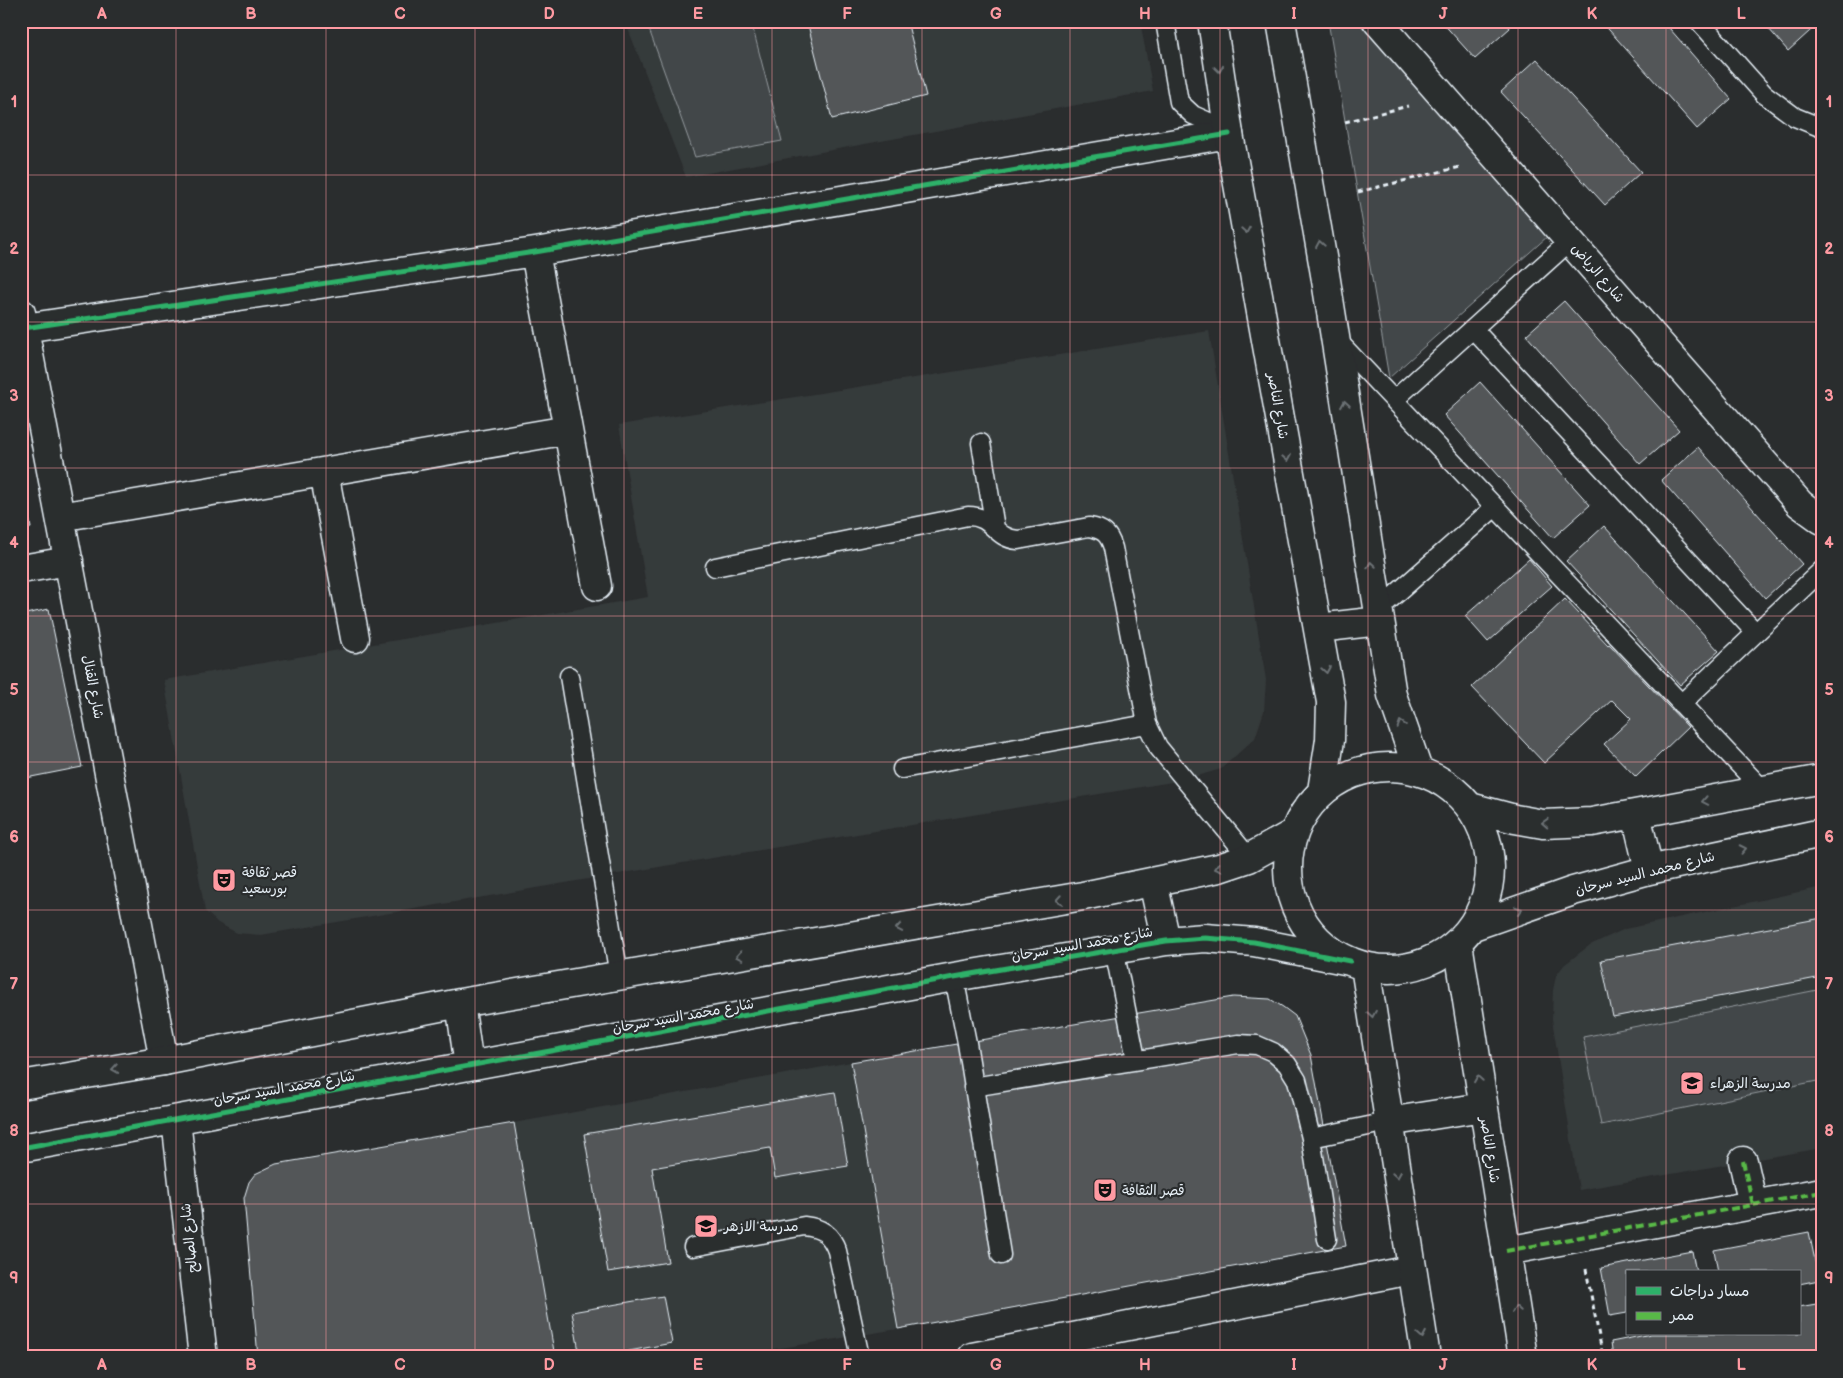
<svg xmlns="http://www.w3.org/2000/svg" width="1843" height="1378" font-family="'Balsamiq Sans','Playpen Sans Arabic',sans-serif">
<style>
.built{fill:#363a3b}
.park{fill:#424648;stroke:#959ca0}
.building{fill:#535759;stroke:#e8f1f8}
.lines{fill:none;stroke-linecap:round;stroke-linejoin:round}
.lane-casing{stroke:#e8f1f8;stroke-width:21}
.street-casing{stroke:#e8f1f8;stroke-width:31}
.secondary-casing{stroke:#e8f1f8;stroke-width:31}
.path{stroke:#e8f1f8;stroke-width:3;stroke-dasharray:5 4;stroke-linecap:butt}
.lane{stroke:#2a2d2e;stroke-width:18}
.street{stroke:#2a2d2e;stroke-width:28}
.secondary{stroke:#2a2d2e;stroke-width:28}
.quiet{stroke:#58b947;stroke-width:4;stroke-dasharray:8 4;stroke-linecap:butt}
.cycleway-casing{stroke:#2a2d2e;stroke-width:8}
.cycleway{stroke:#2db169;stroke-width:5}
.oneway{stroke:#6c7275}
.grid{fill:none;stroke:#ff9aa2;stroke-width:1;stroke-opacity:0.55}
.labels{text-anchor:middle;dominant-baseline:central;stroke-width:4.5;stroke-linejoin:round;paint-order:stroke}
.street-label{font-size:14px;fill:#e8f1f8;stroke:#2a2d2e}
.poi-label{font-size:14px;fill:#e8f1f8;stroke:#2a2d2e;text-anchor:start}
.neatline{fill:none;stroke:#ff9aa2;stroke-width:2}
.grid-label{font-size:16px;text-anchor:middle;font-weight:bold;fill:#ff9aa2}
</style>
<rect width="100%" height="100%" fill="#2a2d2e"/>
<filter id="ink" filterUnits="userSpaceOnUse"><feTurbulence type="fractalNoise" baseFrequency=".02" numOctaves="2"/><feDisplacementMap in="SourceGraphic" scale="10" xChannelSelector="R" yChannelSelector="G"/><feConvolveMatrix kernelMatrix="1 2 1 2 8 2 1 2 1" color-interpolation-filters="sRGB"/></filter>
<g filter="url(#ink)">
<path class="built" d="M 625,21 L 1140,21 L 1153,91 L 686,177 Z
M 1209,331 L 1266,680 L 1264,711 L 1255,738 L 1221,769 L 1184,780 L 694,861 L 261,935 L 237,933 L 218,923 L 205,911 L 164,680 L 648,597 L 619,425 Z
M 1822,887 L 1822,1148 L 1579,1190 L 1552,1019 L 1553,990 L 1556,976 L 1564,965 L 1590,945 L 1625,929 Z
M 851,1062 L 898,1329 L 725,1357 L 555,1357 L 514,1123 Z"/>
<path class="park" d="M 646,21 L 751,21 L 782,141 L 695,157 Z
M 1328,21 L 1357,21 L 1548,236 L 1389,378 Z
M 1822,989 L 1822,1080 L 1601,1125 L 1583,1037 Z"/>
<path class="building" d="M 807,21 L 907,21 L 926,96 L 832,119 Z
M 1441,21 L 1505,21 L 1510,28 L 1475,59 Z
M 1601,21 L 1663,21 L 1731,99 L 1697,129 Z
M 1762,21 L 1821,21 L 1788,51 Z
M 1537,59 L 1641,172 L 1605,205 L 1501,92 Z
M 1564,301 L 1679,430 L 1640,464 L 1526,335 Z
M 1480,382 L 1590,505 L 1553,538 L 1444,415 Z
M 1698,447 L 1802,564 L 1765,598 L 1661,480 Z
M 21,475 L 31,528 L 21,530 Z
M 1604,526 L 1719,651 L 1680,685 L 1566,561 Z
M 1529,559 L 1552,586 L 1488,642 L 1465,616 Z
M 1565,599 L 1608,645 L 1609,644 L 1688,727 L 1636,777 L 1604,744 L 1631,719 L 1612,700 L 1544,763 L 1472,687 Z
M 49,609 L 82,767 L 21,779 L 21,615 Z
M 1822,918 L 1822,977 L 1613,1017 L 1601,960 Z
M 1233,997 L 1270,999 L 1283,1007 L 1295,1016 L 1311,1055 L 1346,1246 L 898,1329 L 851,1062 Z
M 835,1092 L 848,1166 L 775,1178 L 770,1148 L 652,1168 L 668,1262 L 608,1272 L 584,1134 Z
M 514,1123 L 555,1357 L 258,1357 L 244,1198 L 249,1182 L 255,1174 L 276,1164 Z
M 1809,1232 L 1819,1280 L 1799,1284 L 1799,1272 L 1718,1272 L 1714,1250 Z
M 1692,1251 L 1696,1272 L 1627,1272 L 1627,1313 L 1610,1316 L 1601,1268 Z
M 663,1296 L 672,1343 L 597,1357 L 580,1357 L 572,1312 Z
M 1822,1303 L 1822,1354 L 1807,1357 L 1613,1357 L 1611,1342 L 1651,1334 L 1799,1334 L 1799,1307 Z"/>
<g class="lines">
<g class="lane-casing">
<path id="lane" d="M 1165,21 L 1179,102 L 1193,115 L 1209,122 L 1227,124
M 1699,21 L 1764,94 L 1795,117 L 1822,128
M 1473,329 L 1756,633
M 1337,340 L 1763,790
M 1394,400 L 1570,241
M 981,443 L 995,528
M 715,567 L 968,516 C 994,516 993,538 1018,540 L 1089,527 C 1103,529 1109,534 1113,548 L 1147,724 L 1158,747 L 1249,858
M 1379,609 L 1495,507
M 569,676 L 619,976
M 1681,704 L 1822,570
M 902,769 L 1147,724
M 1114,949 L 1136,1059
M 954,977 L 967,1043 L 1001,1255
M 973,1087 L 1238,1044 L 1257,1045 L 1273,1052 L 1287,1064 L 1297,1080 L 1311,1138 L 1327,1239
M 1311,1138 L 1388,1122
M 693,1247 L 804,1226 C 822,1228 831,1234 837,1251 L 860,1357"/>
</g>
<g class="street-casing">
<path id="street" d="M 1377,21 L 1800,504 L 1822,520
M 535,252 L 597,586
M 21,313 L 164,1061
M 24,328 L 535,252 L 1229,134
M 324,472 L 355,638
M 60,517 L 568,430
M 21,569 L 69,561
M 1743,1161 L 1753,1205
M 1506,1251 L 1822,1192
M 972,1357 L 1411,1270"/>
</g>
<g class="secondary-casing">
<path id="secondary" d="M 1212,21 L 1229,134 L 1331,702 L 1330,740 L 1322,791
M 1281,21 L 1325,274 L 1392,695 L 1418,770
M 1318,628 L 1380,621
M1288 868a101 101 0 1 1 202 0a101 101 0 1 1-202 0Z
M 1470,807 L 1515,819 L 1543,824 L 1592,822 L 1822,779
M 1636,814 L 1649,870
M 1153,882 L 1166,941
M 1473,926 L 1573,891 L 1649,870 L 1822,833
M 1458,943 L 1523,1357
M 1365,966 L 1426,1357
M 460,1003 L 469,1066
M 21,1085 L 164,1061 L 460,1003 L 1083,896 L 1219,868 L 1249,858 L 1294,833
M 176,1120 L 203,1357
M 1388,1122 L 1483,1107
M 21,1148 L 954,977 L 1166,941 L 1205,938 L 1254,942 L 1350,961"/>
</g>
<path class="path" d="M 1345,122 L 1408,106
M 1358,192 L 1460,167
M 1586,1269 L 1603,1357"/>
<use href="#lane" class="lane"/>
<use href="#street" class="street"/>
<use href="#secondary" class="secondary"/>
<path class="quiet" d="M 1743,1161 L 1753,1205
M 1506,1251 L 1822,1192"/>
<g class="cycleway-casing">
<path id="cycleway" d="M 24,328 L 535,252 L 1229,134
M 21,1148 L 954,977 L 1166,941 L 1205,938 L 1254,942 L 1350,961"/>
</g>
<use href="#cycleway" class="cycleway"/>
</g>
<defs><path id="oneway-chevron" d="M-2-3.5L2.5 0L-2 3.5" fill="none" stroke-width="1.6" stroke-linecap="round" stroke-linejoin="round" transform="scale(1.25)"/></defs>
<g class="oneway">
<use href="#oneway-chevron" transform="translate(1219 69) rotate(82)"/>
<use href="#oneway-chevron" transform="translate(1246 230) rotate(80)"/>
<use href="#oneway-chevron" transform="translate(1320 244) rotate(-100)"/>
<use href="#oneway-chevron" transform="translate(1345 404) rotate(-99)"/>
<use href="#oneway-chevron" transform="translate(1287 458) rotate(80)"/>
<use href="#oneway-chevron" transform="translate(1371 565) rotate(-99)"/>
<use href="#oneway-chevron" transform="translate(1326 670) rotate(80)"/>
<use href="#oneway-chevron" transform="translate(1401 724) rotate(-108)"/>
<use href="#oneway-chevron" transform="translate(1705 801) rotate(169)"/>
<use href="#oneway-chevron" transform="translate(1545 823) rotate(-177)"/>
<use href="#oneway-chevron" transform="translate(1743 849) rotate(-12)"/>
<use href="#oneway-chevron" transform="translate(1218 868) rotate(165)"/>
<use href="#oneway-chevron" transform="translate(1059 900) rotate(170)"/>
<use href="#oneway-chevron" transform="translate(1519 910) rotate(-19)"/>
<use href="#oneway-chevron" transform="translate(899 928) rotate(170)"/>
<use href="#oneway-chevron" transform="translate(739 956) rotate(170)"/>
<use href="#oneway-chevron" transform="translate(1372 1014) rotate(81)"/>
<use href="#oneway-chevron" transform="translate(115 1069) rotate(171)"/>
<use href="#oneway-chevron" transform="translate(1478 1079) rotate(-99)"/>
<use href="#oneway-chevron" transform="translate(1397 1175) rotate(81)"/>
<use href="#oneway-chevron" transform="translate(1516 1309) rotate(-99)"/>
<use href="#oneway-chevron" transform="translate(1422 1335) rotate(80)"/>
</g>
</g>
<path class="grid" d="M 176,21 L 176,1357M 326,21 L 326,1357M 475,21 L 475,1357M 624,21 L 624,1357M 772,21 L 772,1357M 922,21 L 922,1357M 1070,21 L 1070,1357M 1220,21 L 1220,1357M 1368,21 L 1368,1357M 1518,21 L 1518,1357M 1666,21 L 1666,1272M 21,175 L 1822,175M 21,322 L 1822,322M 21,468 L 1822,468M 21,616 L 1822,616M 21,762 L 1822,762M 21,910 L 1822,910M 21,1057 L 1822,1057M 21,1204 L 1822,1204M 1666,1334 L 1666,1357"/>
<defs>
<g id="theatre-square" transform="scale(1.25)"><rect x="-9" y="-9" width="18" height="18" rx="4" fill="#ff9aa2" stroke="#2a2d2e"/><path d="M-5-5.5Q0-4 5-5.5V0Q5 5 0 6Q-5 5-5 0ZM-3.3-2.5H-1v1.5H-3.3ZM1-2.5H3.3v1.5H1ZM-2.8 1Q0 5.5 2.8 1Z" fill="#111"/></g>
<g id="school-square" transform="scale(1.25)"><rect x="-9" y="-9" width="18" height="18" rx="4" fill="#ff9aa2" stroke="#2a2d2e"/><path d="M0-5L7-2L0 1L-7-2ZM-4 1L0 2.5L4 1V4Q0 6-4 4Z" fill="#111"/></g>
</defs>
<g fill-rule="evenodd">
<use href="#theatre-square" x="224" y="880"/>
<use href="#school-square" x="1692" y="1083"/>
<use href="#theatre-square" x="1105" y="1190"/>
<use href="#school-square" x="706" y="1226"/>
</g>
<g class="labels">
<g class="street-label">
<text transform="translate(1598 273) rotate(49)">شارع الرياض</text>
<text transform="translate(1278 406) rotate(80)">شارع الناصر</text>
<text transform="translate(93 687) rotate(79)">شارع القنال</text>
<text transform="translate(1645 873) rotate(-14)">شارع محمد السيد سرحان</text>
<text transform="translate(1082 944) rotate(-10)">شارع محمد السيد سرحان</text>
<text transform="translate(683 1016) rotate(-10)">شارع محمد السيد سرحان</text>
<text transform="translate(284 1088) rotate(-10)">شارع محمد السيد سرحان</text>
<text transform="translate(1490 1150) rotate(81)">شارع الناصر</text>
<text transform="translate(189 1238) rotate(-96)">شارع الصالح</text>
</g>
<g class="poi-label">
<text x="242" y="872">قصر ثقافة<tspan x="242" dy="16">بورسعيد</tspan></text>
<text x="1710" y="1083">مدرسة الزهراء</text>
<text x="1122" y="1190">قصر الثقافة</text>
<text x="724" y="1226">مدرسة الازهر</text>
</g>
</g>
<rect width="1843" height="1378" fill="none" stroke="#2a2d2e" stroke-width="55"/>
<rect x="1626" y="1270" width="175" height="65" fill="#2a2d2e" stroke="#767b7f"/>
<rect x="1636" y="1287" width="25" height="8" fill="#2db169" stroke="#767b7f"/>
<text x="1670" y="1296" font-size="15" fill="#e8f1f8">مسار دراجات</text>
<rect x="1636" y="1312" width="25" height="8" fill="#58b947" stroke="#767b7f"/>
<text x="1670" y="1320" font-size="15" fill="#e8f1f8">ممر</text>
<rect x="28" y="28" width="1788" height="1322" class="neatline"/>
<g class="grid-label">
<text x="102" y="19">A</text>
<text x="251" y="19">B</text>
<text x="400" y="19">C</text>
<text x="549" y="19">D</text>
<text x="698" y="19">E</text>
<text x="847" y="19">F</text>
<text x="996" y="19">G</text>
<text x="1145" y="19">H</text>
<text x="1294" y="19">I</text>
<text x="1443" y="19">J</text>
<text x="1592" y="19">K</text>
<text x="1741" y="19">L</text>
<text x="14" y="107">1</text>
<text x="1829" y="107">1</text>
<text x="14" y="254">2</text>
<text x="1829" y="254">2</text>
<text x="14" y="401">3</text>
<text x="1829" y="401">3</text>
<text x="14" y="548">4</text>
<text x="1829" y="548">4</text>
<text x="14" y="695">5</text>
<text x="1829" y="695">5</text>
<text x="14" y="842">6</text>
<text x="1829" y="842">6</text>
<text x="14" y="989">7</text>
<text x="1829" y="989">7</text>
<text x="14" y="1136">8</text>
<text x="1829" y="1136">8</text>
<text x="14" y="1283">9</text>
<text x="1829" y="1283">9</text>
<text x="102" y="1370">A</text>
<text x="251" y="1370">B</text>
<text x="400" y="1370">C</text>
<text x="549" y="1370">D</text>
<text x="698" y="1370">E</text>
<text x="847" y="1370">F</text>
<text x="996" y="1370">G</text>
<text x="1145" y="1370">H</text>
<text x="1294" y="1370">I</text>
<text x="1443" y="1370">J</text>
<text x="1592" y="1370">K</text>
<text x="1741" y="1370">L</text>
</g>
</svg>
